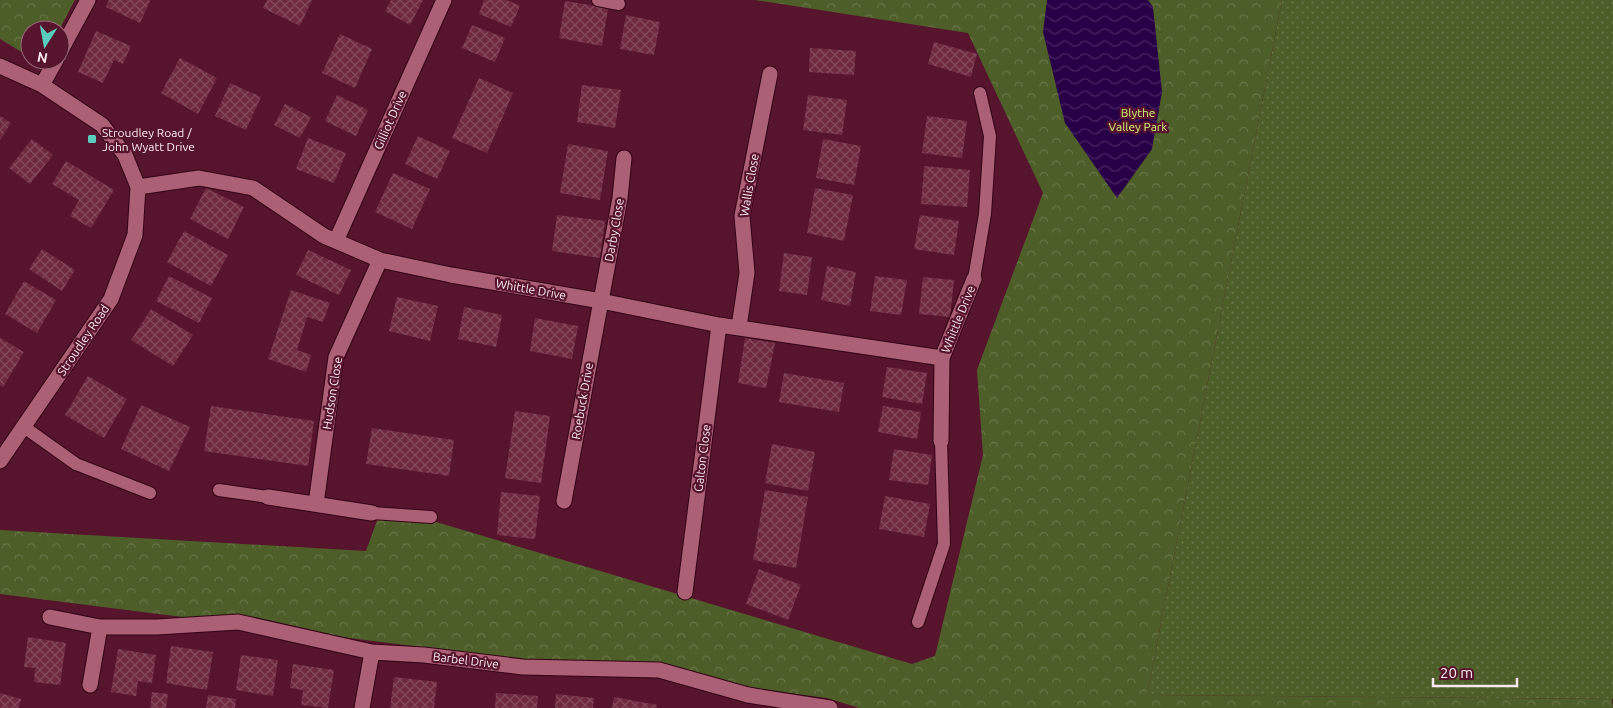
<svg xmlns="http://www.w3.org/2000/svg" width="1613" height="708" font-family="Ubuntu,sans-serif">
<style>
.grass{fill:url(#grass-dots)}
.park{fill:url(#park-crowns)}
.water{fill:url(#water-waves)}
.building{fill:url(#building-cross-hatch)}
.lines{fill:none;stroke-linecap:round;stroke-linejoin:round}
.lane-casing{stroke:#340316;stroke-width:14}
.street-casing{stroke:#340316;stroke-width:17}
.lane{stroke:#ab6075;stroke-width:12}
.street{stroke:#ab6075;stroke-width:15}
.poi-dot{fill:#5acebe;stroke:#57142d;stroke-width:2}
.labels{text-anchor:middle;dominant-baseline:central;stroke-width:4.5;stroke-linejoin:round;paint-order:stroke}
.park-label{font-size:12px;fill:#d1f37e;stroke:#57142d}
.street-label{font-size:12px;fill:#fbe9ed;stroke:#57142d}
.poi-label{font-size:12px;fill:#fbe9ed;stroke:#57142d;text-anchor:start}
</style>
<defs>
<pattern id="grass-dots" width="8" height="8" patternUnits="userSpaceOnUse" patternTransform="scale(1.25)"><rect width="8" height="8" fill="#4e5e29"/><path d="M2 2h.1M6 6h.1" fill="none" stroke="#687548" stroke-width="1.8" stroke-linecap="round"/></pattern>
<pattern id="park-crowns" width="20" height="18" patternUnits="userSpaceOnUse" patternTransform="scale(1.25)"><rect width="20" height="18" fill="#4e5e29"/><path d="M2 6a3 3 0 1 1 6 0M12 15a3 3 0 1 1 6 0" fill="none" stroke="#687548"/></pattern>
<pattern id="water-waves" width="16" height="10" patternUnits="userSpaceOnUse" patternTransform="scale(1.25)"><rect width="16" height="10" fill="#280047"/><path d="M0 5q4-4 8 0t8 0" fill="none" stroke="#482562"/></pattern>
<pattern id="building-cross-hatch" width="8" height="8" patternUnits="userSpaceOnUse" patternTransform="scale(1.25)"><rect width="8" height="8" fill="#6f2a40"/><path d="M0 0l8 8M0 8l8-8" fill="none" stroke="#84495c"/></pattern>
</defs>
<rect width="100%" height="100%" fill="#57142d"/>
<path class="grass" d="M 1282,0 L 1613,0 L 1613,699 L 1147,695 Z"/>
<path class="park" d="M 0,0 L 75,0 L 59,30 L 30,30 L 30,57 L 0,39 Z
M 755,0 L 1282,0 L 1147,695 L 1612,699 L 1613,708 L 859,708 L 827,698 L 0,594 L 0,530 L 366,551 L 378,518 L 416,516 L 912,664 L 935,656 L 983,455 L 977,370 L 1043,193 L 968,33 Z"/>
<path class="water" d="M 1047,0 L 1148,0 L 1153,7 L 1162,92 L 1152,149 L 1117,198 L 1065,123 L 1043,32 Z"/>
<path class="building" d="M 109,0 L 149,0 L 150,1 L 140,23 L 106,7 Z
M 267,0 L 312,0 L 300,26 L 263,8 Z
M 391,0 L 423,0 L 410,25 L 385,11 Z
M 484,0 L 507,0 L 520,6 L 511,27 L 479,14 Z
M 565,1 L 608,8 L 602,46 L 559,38 Z
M 626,15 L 660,22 L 654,55 L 620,49 Z
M 472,25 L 505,38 L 495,62 L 462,48 Z
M 96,31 L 131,46 L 123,64 L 114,60 L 103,83 L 78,72 Z
M 340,34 L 372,49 L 355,88 L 322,73 Z
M 934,42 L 977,54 L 971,77 L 928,64 Z
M 810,48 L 856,51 L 854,75 L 809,72 Z
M 180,58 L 217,78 L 198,114 L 161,93 Z
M 479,78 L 513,93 L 487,153 L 452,138 Z
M 230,83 L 261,97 L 246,130 L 215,116 Z
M 582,85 L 621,90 L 615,128 L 577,122 Z
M 337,95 L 368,110 L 356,136 L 325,121 Z
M 808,95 L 847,100 L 842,135 L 803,130 Z
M 285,104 L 311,117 L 300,138 L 274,125 Z
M 0,116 L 11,123 L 0,140 Z
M 927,116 L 967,121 L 962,158 L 922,153 Z
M 418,136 L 450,151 L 437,179 L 405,164 Z
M 308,138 L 346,153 L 334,183 L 296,169 Z
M 32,139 L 53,155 L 30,184 L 9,168 Z
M 823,139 L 861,146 L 854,185 L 816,178 Z
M 568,144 L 608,151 L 600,200 L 560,193 Z
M 66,161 L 114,190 L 91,228 L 70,216 L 79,200 L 52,184 Z
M 924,166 L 970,170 L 967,207 L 921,204 Z
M 393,173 L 430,189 L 412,229 L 375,212 Z
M 206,188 L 244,207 L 228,239 L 190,219 Z
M 815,188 L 853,195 L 844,241 L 807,233 Z
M 557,215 L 605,221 L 600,258 L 552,251 Z
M 920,215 L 959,221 L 954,255 L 914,249 Z
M 184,231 L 228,255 L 211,286 L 167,262 Z
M 42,249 L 75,270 L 62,291 L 29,269 Z
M 308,250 L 351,270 L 339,295 L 296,275 Z
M 784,253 L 812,257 L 807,295 L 779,291 Z
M 827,266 L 856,272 L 850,306 L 821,300 Z
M 169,276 L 212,298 L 199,323 L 156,301 Z
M 875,276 L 907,280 L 901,315 L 870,311 Z
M 923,277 L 954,280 L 950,317 L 919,314 Z
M 24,281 L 56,300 L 37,333 L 5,314 Z
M 291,290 L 330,303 L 323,322 L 307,317 L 297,350 L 311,355 L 306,372 L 268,359 Z
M 397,297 L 438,306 L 430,341 L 389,331 Z
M 464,307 L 502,315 L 496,347 L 458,339 Z
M 151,309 L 193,335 L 173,366 L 131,340 Z
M 535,318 L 578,326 L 572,359 L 530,351 Z
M 0,338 L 24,352 L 3,387 L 0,385 Z
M 745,338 L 775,343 L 766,388 L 738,383 Z
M 887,367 L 927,373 L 922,404 L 882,397 Z
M 784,373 L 844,383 L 839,412 L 779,402 Z
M 88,376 L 127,399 L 104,438 L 65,415 Z
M 141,405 L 190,427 L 169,471 L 121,449 Z
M 211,406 L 314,421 L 308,466 L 204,451 Z
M 883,406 L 921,412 L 917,439 L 878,432 Z
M 515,411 L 550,416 L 541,483 L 505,478 Z
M 372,428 L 454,440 L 449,476 L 366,464 Z
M 772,444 L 815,452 L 808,491 L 765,483 Z
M 894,449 L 932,455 L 928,485 L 889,480 Z
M 765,490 L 808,497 L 796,568 L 753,560 Z
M 501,492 L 540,496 L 535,539 L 497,535 Z
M 885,496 L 930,504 L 924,537 L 879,529 Z
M 759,569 L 801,585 L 788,620 L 746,604 Z
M 28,637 L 66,643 L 60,685 L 34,682 L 35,668 L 24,667 Z
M 171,646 L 213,652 L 207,690 L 166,683 Z
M 118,649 L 156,655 L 152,683 L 138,681 L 136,696 L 111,692 Z
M 241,655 L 278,660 L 273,696 L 236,690 Z
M 293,664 L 334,670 L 328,708 L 301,705 L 303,690 L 290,688 Z
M 394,677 L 437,682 L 434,708 L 390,708 Z
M 152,692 L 168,694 L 166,708 L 150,708 Z
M 0,693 L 21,699 L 19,708 L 0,708 Z
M 496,693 L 538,696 L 537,708 L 495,708 Z
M 556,694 L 594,698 L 593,708 L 555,708 Z
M 208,695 L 236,699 L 235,708 L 206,708 Z
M 614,697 L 657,705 L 656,708 L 612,708 Z"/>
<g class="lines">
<g class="lane-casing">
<path id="lane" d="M 598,0 L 619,4
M 974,279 L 985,214 L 990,136 L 980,93
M 24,427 L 76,464 L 150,493
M 219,490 L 268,497
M 372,513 L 431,517
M 918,622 L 944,544 L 941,441"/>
</g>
<g class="street-casing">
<path id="street" d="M 60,52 L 88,0
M 0,66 L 42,85 L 102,125 L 125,155 L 138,187 L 135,235 L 111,299 L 0,461
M 42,85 L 56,60
M 138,187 L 199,178 L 253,188 L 324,236 L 380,260 L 451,275 L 601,301 L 719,325 L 942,358
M 336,241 L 444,0
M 739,327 L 747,273 L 742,216 L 770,74
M 941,441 L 942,358 L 974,279
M 268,497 L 372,513
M 564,501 L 620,198 L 624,158
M 316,504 L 336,357 L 380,260
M 685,592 L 719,325
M 50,617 L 100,627 L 157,627 L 238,622 L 372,652 L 424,655 L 523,667 L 659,670 L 748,695 L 830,708
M 90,685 L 100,627
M 362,708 L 372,652"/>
</g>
<use href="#lane" class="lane"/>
<use href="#street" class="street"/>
</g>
<rect class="poi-dot" x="87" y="134" width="10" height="10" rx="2.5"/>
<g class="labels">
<g class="park-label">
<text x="1138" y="112">Blythe<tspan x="1138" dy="14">Valley Park</tspan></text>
</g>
<g class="street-label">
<text transform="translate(390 120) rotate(-66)">Gilliot Drive</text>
<text transform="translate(749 185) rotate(-80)">Wallis Close</text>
<text transform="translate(614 230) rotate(-80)">Darby Close</text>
<text transform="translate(531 289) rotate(10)">Whittle Drive</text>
<text transform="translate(958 319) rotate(-68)">Whittle Drive</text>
<text transform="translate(83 340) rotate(-56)">Stroudley Road</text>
<text transform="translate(332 393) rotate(-81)">Hudson Close</text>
<text transform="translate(582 401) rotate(-80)">Roebuck Drive</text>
<text transform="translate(702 458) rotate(-83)">Galton Close</text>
<text transform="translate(466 660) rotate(7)">Barbel Drive</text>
</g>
<g class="poi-label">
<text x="102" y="132">Stroudley Road /<tspan x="102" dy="14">John Wyatt Drive</tspan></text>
</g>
</g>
<g transform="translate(45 45) rotate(191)"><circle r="24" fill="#57142d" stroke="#99697a"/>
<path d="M0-4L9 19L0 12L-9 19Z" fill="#5acebe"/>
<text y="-8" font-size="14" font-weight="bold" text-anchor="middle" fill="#fbe9ed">N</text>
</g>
<path d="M1433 678v8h84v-8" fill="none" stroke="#fbe9ed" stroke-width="2.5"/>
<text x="1440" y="678" font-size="15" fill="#fbe9ed" stroke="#57142d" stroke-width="4" paint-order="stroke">20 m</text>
</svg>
